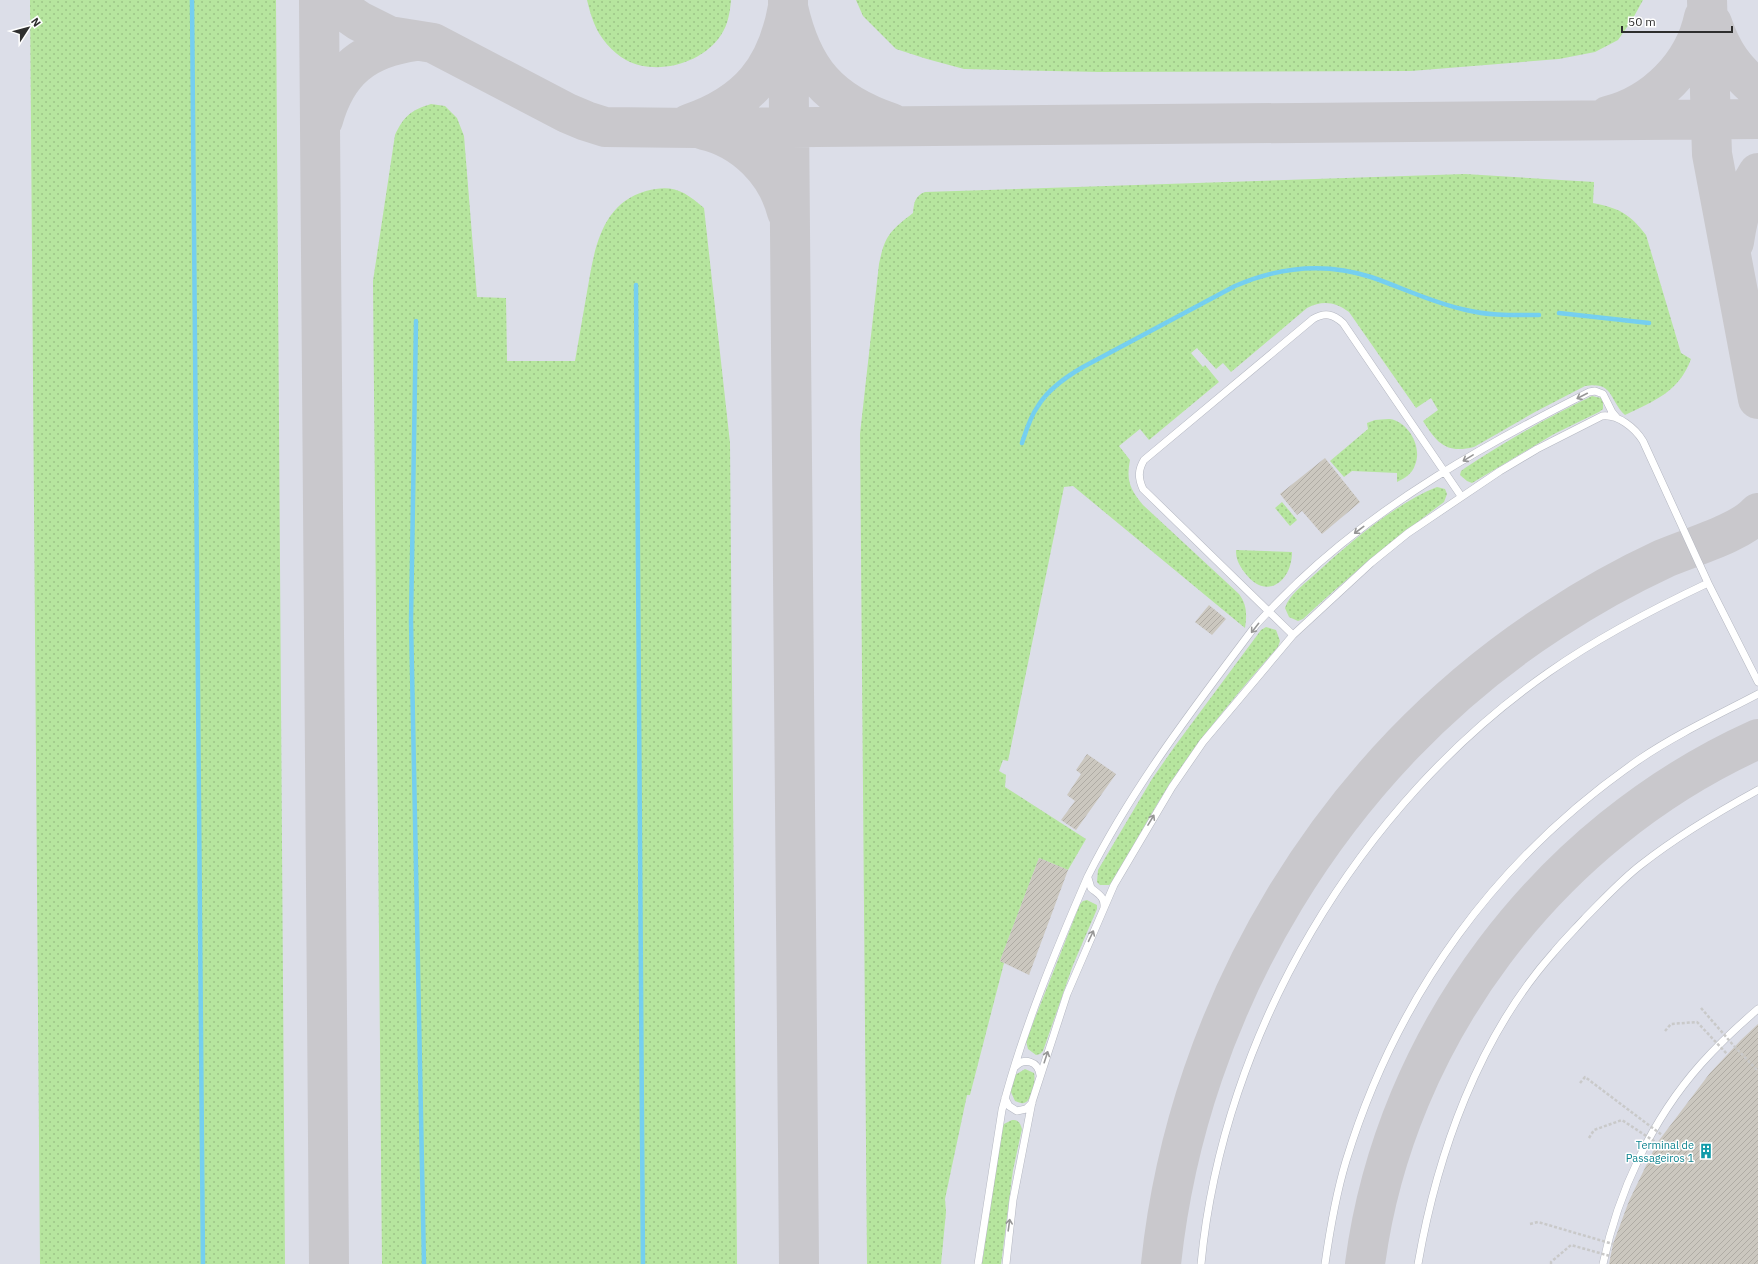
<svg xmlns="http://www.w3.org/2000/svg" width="1758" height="1264" font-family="'IBM Plex Sans',sans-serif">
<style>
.airport{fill:#dcdee8}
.grass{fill:url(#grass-dots)}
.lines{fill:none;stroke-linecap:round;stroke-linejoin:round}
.stream{stroke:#75cff0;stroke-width:4.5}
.taxiway{stroke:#c9c8cc;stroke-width:40}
.building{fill:url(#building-hatch)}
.service-casing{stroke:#b4b7c1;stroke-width:8}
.path{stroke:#c9c9c9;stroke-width:2.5;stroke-dasharray:3 2;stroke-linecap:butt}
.service{stroke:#fff;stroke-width:7}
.path-bridge{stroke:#c9c9c9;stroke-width:2.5;stroke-dasharray:3 2;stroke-linecap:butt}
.oneway{stroke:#969696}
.labels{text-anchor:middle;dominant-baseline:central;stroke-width:3;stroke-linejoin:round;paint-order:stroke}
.culture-label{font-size:11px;fill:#0d838f;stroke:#fff;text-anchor:end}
</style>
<defs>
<pattern id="grass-dots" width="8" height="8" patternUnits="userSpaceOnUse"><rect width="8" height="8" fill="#b6e59e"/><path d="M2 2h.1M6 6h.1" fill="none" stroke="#9dc588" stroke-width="1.8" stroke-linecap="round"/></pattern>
<pattern id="building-hatch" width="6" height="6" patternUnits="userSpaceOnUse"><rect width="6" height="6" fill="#cbc7bf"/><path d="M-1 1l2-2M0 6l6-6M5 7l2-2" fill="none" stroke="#afaba4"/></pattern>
</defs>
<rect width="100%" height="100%" fill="#efe9e1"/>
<path class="airport" d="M 0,0 L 1758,0 L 1758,1264 L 0,1264 Z"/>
<path class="grass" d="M 30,0 L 276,0 L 285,1264 L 40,1264 Z
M 587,0 L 731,0 C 730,12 728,25 721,35 C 702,64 656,76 626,60 C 613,53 599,37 594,23 C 591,16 589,8 587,0 Z
M 856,0 L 1643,0 L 1632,20 L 1618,40 L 1595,52 L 1559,59 L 1411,71 L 1099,72 L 964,69 L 927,59 L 896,49 L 863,16 Z
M 431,104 L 445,106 L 457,118 L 464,136 L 477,297 L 506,298 L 507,361 L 575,361 C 579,338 583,315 587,292 C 594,252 600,204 646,191 C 673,184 684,191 704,208 L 730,443 L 737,1264 L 382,1264 L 373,281 L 395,135 C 404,116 411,110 431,104 Z
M 1465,174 L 1594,182 L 1593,203 C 1619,208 1630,214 1646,235 L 1681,353 L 1691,359 C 1679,392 1654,401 1625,415 C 1609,400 1614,381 1585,386 L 1535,412 L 1474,447 C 1446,454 1437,443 1423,421 L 1438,410 L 1431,398 L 1416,408 L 1349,312 C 1335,302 1323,300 1307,308 L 1231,372 L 1223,363 L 1216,369 L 1197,348 L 1191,353 L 1203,367 L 1205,365 L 1219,382 L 1149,440 L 1140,429 L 1119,446 L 1130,460 C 1126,481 1130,489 1143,505 L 1239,594 C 1247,605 1247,614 1245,628 L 1073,486 L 1064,487 L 1008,761 L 1003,760 L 999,771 L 1006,775 L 1005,787 L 1086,839 L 1068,870 L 1039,858 L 1000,961 L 1004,963 L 970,1095 L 967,1095 L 945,1199 L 946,1212 L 941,1264 L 867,1264 L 860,434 L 879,264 C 885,235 890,231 913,213 C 914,202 915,196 925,192 Z
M 1592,396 L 1601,398 L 1603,402 L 1603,409 L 1599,412 L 1554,434 L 1472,483 L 1467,481 L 1460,475 L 1461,471 L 1465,468 C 1506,441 1548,417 1592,396 Z
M 1375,420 C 1381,420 1389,418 1394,420 C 1411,426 1422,449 1415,465 C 1412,474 1405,478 1397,482 L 1397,473 L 1352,471 L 1344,477 L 1330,461 L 1368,429 L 1367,423 Z
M 1437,487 L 1445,489 L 1447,494 L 1444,502 C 1394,539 1348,577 1303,619 L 1298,621 L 1289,617 L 1285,608 C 1289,595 1303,585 1313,576 C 1347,545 1394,504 1437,487 Z
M 1282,502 L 1297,520 L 1290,526 L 1275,508 Z
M 1236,550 L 1292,552 C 1292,582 1266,601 1245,573 C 1239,565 1236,560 1236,550 Z
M 1266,627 L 1276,630 L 1280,641 L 1278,647 C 1240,690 1203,734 1171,782 C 1150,814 1132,849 1113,882 L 1109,885 L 1100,885 L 1097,882 L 1098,870 L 1152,779 L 1175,746 L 1261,630 Z
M 1087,900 L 1097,905 L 1097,909 L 1073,965 L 1043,1051 L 1040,1054 L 1036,1055 L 1028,1049 L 1026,1041 L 1080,904 L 1083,901 Z
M 1025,1069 L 1034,1073 C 1036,1080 1032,1101 1024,1103 C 1021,1104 1018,1102 1015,1101 L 1010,1090 L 1015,1075 Z
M 1012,1120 C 1019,1120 1020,1123 1022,1129 L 1013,1170 L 1001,1264 L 982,1264 L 1001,1129 L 1004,1124 Z"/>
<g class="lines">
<path class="stream" d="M 192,0 L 203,1264
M 636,285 L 643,1264
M 1559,313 L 1649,323
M 416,321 L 411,621 L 424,1264
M 1022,443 C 1026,431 1030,417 1038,406 C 1048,389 1066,377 1083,367 L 1235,286 C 1279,267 1325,262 1371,277 C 1403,288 1433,303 1466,310 C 1490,316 1514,315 1539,315"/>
<path class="taxiway" d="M 319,0 L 329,1264
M 337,0 L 349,14 L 359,21 L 389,36 L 433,43 L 567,113 L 586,121 L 605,127 L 695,128 L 1758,119
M 788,0 L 799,1264
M 1707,0 L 1712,154 L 1758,399
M 1712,23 C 1722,53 1734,69 1758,90
M 1608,116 C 1655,104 1694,65 1704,17
M 323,120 C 337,70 365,48 416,41
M 689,124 C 748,104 777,69 788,7 C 802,70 829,102 891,123
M 704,130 C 744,139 777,172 787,212
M 1734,242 C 1738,214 1743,197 1758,173
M 1161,1264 C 1188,1006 1334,762 1552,621 C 1587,598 1624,577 1663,559 C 1688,548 1741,533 1758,513
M 1365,1264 C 1395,1036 1549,833 1758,739"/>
</g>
<path class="building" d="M 1325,458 L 1360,502 L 1322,534 L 1302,511 L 1297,515 L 1280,494 Z
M 1209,605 L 1226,619 L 1212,635 L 1195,622 Z
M 1087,754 L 1116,774 L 1076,830 L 1061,820 L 1075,801 L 1067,795 L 1081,774 L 1076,770 Z
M 1039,858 L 1068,870 L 1029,975 L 1000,961 Z
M 1758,1024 L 1758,1264 L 1609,1264 L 1613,1244 L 1629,1201 L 1657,1143 L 1710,1073 L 1741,1040 Z"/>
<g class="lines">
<g class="service-casing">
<path id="service" d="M 1293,635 L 1143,489 C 1138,478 1138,470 1144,460 L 1313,319 C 1325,312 1333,314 1343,323 L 1461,496
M 1088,878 L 1091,888 C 1098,894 1105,897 1104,907
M 1015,1067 C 1024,1057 1038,1061 1040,1075
M 1005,1098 L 1009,1106 L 1017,1111 L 1026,1109 L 1032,1103
M 978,1264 L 1002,1110 C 1023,1029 1055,952 1088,876 C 1133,786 1196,705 1256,625 C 1269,610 1284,596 1298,582 C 1382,502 1486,444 1589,392 L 1595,391 L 1603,394 L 1612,412 L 1617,418
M 1006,1264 L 1013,1200 L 1032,1102 L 1067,994 L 1114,885 L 1172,787 L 1203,742 L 1293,635 L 1371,563 L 1408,533 L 1500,471 L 1537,449 L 1602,416 C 1618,414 1635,428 1643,441 L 1708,583 L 1758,682
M 1201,1264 C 1223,1033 1358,805 1549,672 C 1599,637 1653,609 1708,583
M 1325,1264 C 1330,1229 1336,1194 1346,1161 C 1397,995 1496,858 1640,759 C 1677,734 1718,715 1758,694
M 1418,1264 C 1437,1154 1479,1036 1554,952 C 1564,940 1575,929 1585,918 C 1603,900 1622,879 1642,864 C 1679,835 1718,812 1758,790
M 1603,1264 C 1618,1192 1652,1119 1701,1064 C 1719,1044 1738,1026 1758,1009"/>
</g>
<path class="path" d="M 1734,1046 L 1758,1071"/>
<use href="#service" class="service"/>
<path class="path-bridge" d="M 1701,1008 L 1734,1046
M 1665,1031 L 1671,1024 L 1697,1022 L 1727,1054
M 1580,1083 L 1585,1077 L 1662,1135
M 1589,1138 L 1594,1130 L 1622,1120 L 1657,1143
M 1530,1224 L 1538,1222 L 1613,1244
M 1551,1264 L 1551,1262 L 1571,1245 L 1610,1256"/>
</g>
<defs><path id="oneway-shaft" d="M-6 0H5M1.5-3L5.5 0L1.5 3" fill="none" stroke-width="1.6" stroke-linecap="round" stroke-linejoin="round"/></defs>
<g class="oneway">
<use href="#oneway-shaft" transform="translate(1582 396) rotate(153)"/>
<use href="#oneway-shaft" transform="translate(1468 458) rotate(149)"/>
<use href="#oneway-shaft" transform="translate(1359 530) rotate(143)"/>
<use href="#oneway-shaft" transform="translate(1255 628) rotate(128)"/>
<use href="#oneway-shaft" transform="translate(1151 820) rotate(-59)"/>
<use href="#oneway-shaft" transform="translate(1091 936) rotate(-65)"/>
<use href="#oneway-shaft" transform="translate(1046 1057) rotate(-72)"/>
<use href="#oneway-shaft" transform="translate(1009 1225) rotate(-82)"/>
</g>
<defs>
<g id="building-bare" transform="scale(1.2)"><path d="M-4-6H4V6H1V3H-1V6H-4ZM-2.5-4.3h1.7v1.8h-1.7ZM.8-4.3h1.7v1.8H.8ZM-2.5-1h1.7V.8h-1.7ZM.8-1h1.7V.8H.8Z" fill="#0f9aa8" stroke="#fff" stroke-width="2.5" paint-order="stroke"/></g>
</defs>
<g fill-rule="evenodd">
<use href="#building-bare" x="1706" y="1151"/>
</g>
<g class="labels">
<g class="culture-label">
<text x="1694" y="1145">Terminal de<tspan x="1694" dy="13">Passageiros 1</tspan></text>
</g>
</g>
<g transform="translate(28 28) rotate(54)" stroke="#ffffff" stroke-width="3" paint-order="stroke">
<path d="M0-3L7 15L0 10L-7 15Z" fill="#2e2e2e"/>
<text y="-6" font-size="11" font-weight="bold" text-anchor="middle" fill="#2e2e2e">N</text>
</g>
<path d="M1622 26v6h110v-6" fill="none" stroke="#2e2e2e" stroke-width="2"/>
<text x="1628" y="26" font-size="12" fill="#2e2e2e" stroke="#ffffff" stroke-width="3" paint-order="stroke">50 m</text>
</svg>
